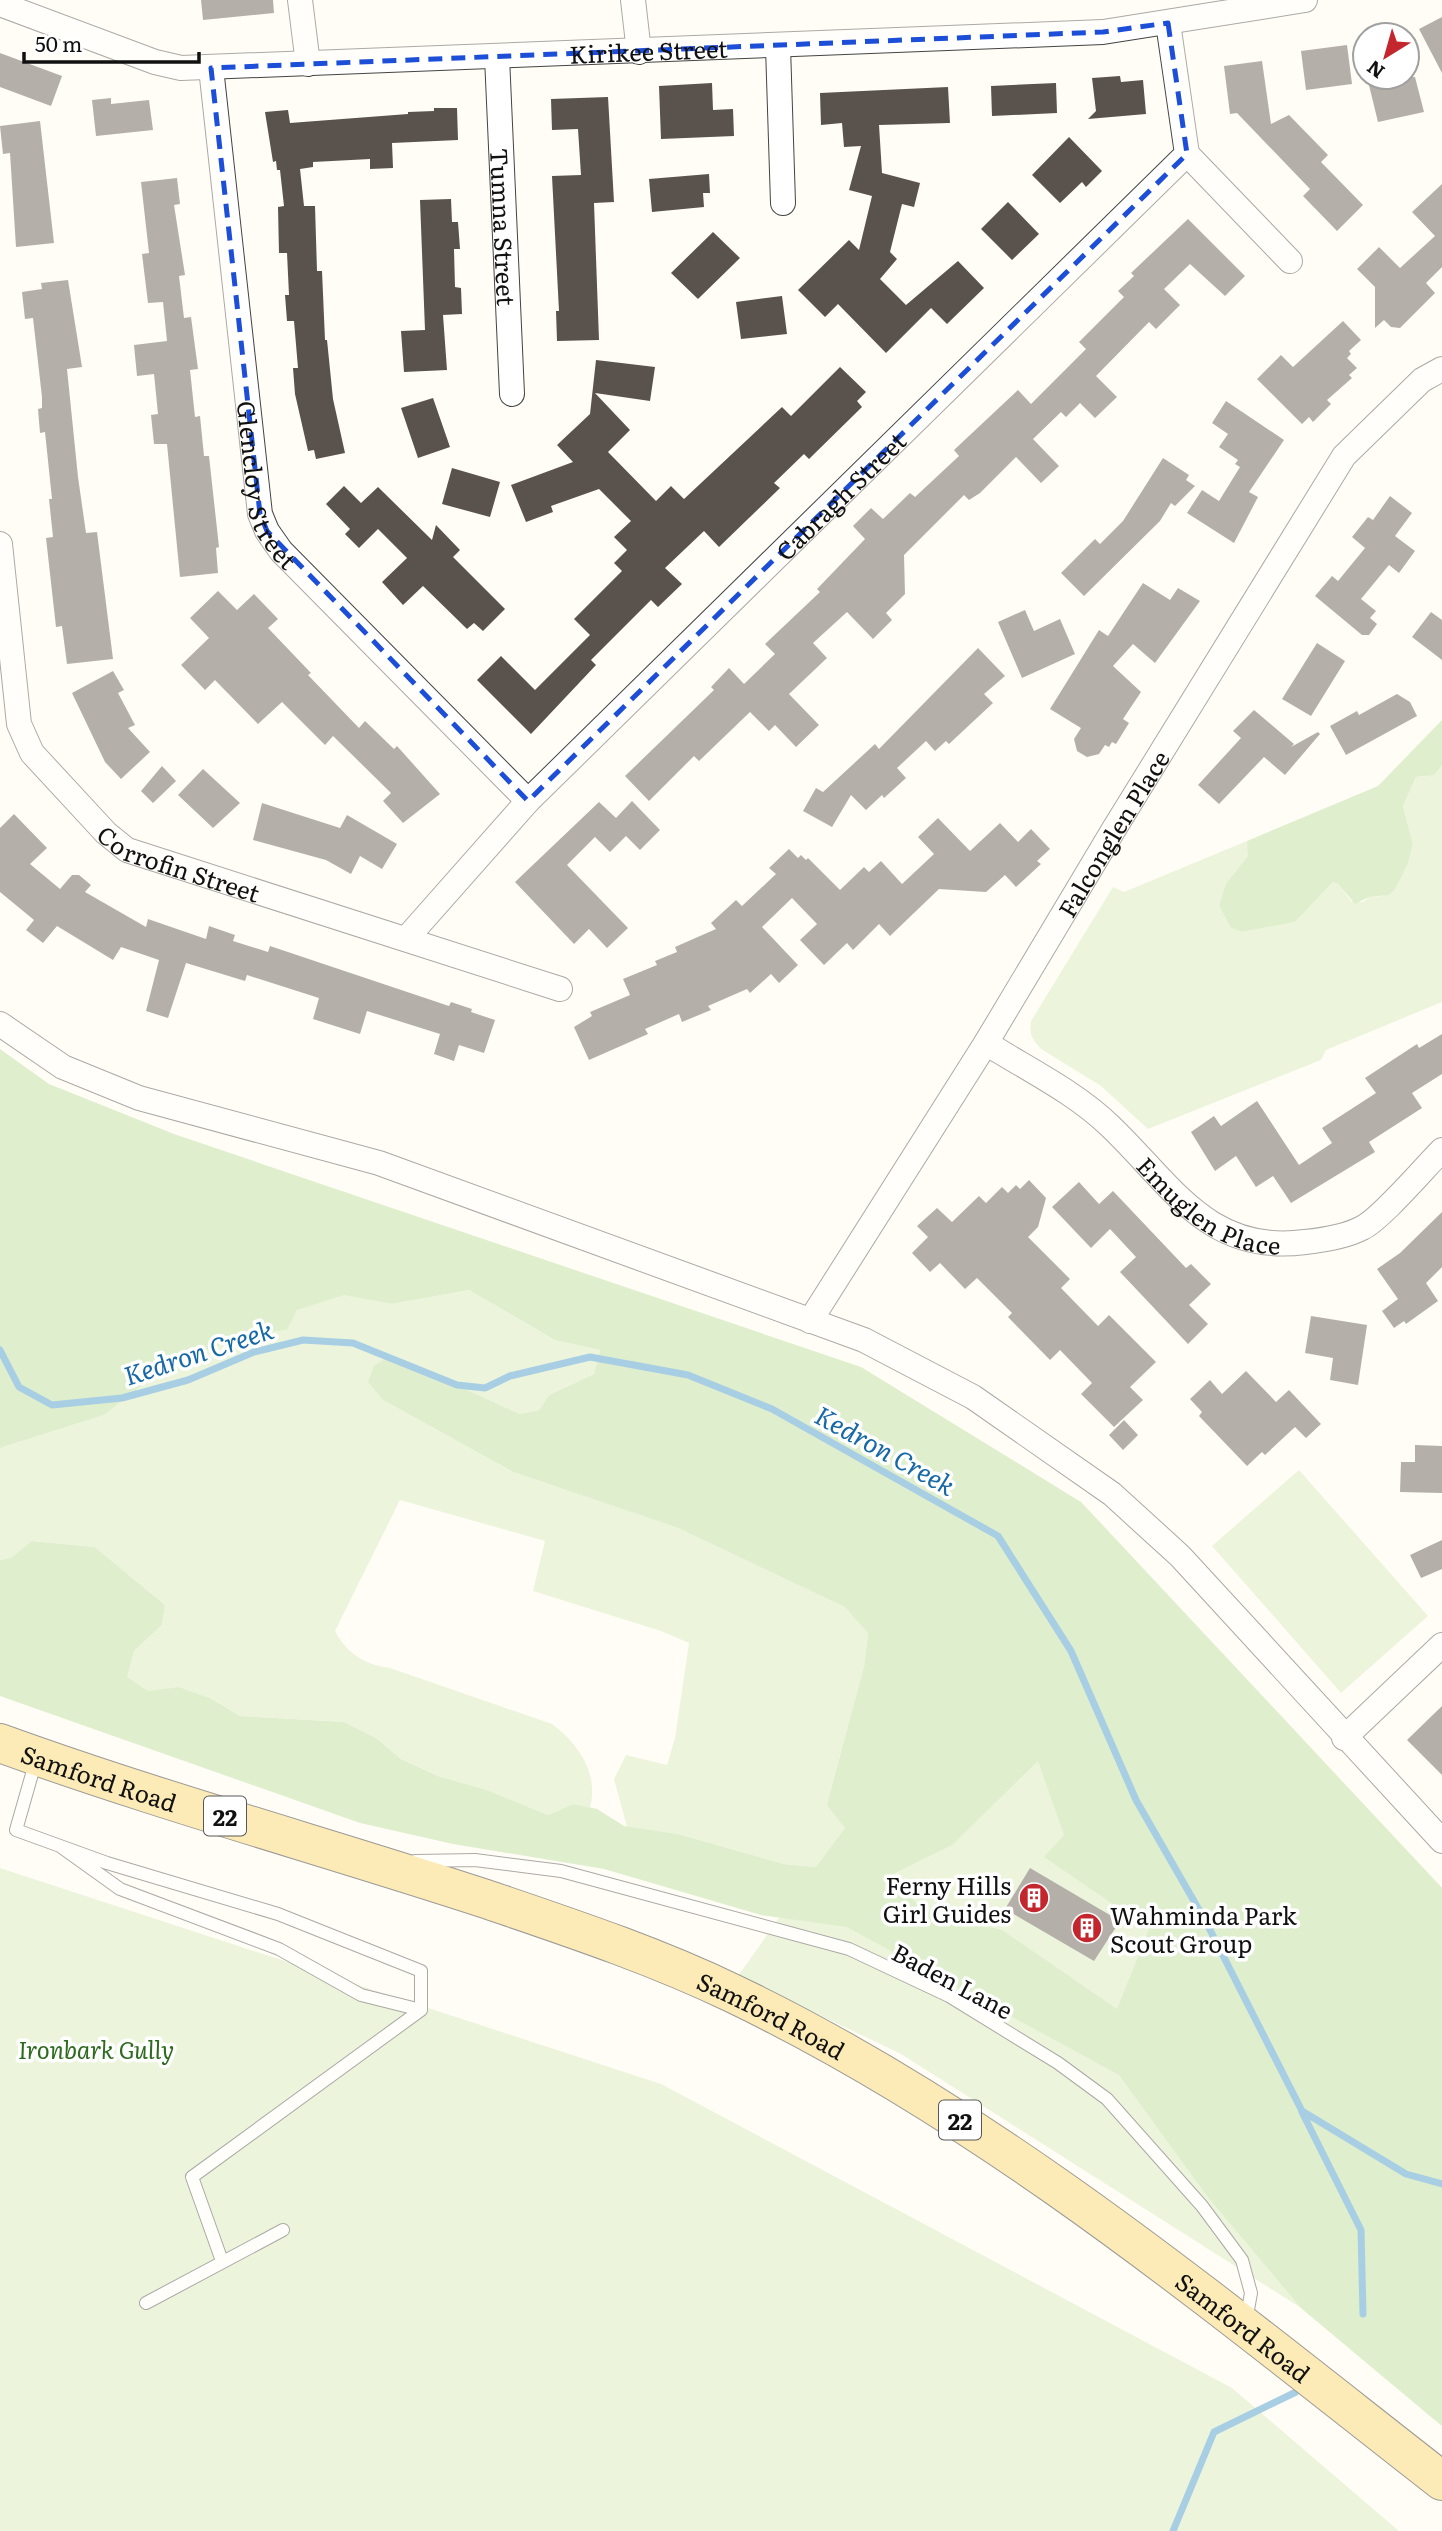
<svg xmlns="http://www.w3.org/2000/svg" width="1442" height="2531" font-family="Literata,serif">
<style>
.green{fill:#d5ebbd}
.forest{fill:#b9dc9c;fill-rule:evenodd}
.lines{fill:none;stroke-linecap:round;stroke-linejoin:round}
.stream{stroke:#3f96cf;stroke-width:7}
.building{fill:#5a524d}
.service-casing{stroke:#444;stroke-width:14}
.minor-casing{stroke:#444;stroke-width:26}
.primary-casing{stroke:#222;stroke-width:40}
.service{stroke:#fff;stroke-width:12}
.minor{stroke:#fff;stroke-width:24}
.primary{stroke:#f9d66b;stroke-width:38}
.marked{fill:none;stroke:#1d4ed8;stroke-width:5;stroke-dasharray:14 9;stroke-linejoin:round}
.labels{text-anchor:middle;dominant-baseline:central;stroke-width:7;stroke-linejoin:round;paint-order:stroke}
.shield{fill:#fff;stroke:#585858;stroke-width:2}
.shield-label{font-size:23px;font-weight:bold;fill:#111}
.street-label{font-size:24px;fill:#111;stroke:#fff}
.poi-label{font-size:24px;fill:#111;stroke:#fff;text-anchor:end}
.park-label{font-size:24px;font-style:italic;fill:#2f6b1f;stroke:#fff}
.water-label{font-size:26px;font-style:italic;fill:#1768a6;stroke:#fff}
</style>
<rect width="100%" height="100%" fill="#fffdf5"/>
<path class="green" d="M 1442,765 L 1442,1002 L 1326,1050 L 1321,1060 L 1148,1129 L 1101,1086 L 1041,1049 C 1032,1039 1029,1035 1031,1021 L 1113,887 L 1124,892 L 1247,841 L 1249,856 L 1225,885 L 1219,906 L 1231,928 L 1242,932 L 1295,922 L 1333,882 L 1338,884 L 1351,901 L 1363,902 L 1369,897 L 1383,896 L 1396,888 L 1408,864 L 1413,844 L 1403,806 L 1416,777 L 1427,776 Z
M 469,1290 L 555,1340 L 600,1350 L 594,1374 L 549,1395 L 539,1410 L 520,1414 L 404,1361 L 383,1400 L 513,1472 L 678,1528 L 846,1607 L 868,1633 L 864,1667 L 1081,1502 L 1442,1888 L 1442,2426 L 1301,2308 L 901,2054 L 738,1976 L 815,1867 L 784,1864 L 678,1834 L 627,1827 L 614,1779 L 626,1755 L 667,1765 L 675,1738 L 689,1643 L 661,1631 L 533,1591 L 545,1541 L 400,1500 L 335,1631 C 347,1654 366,1665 390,1668 L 552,1724 C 579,1744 599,1774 590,1808 L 573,1804 L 548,1815 L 487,1790 L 438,1776 L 401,1759 L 376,1738 L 344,1722 L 240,1716 L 210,1698 L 179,1687 L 149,1692 L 126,1678 L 134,1651 L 162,1625 L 165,1605 L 95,1547 L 33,1541 L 11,1558 L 0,1560 L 0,1448 L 104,1415 L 165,1368 L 242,1336 L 287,1330 L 296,1310 L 344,1294 L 392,1304 Z
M 1299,1470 L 1428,1616 L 1341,1693 L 1212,1546 Z
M 0,1868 L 661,2084 L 1232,2388 L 1399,2531 L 0,2531 Z"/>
<path class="forest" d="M 1442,720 L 1442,765 L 1434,775 L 1416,777 L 1403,806 L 1413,844 L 1408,864 L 1396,888 L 1389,895 L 1369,897 L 1355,904 L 1338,884 L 1333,882 L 1295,922 L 1242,932 L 1231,928 L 1219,906 L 1225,885 L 1248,856 L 1247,841 L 1378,786 Z
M 0,1049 L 49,1084 L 174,1134 L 861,1367 L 1081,1502 L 1442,1888 L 1442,2426 L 1301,2308 L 1207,2196 L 1119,2075 L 847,1927 L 761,1915 L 604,1869 L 453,1844 L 360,1823 L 0,1696 L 0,1560 L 11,1558 L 32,1541 L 95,1547 L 165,1605 L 162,1625 L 134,1651 L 127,1677 L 148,1691 L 179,1687 L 210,1698 L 240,1716 L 344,1722 L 376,1738 L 401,1759 L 438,1776 L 487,1790 L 548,1815 L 573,1804 L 597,1809 L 624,1826 L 678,1834 L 784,1864 L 816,1867 L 845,1828 L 827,1805 L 864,1667 L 868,1633 L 845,1607 L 678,1528 L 513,1472 L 383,1400 L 368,1382 L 374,1366 L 386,1358 L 404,1361 L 520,1414 L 539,1410 L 549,1395 L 594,1374 L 600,1350 L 555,1340 L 469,1290 L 392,1304 L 344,1295 L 297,1310 L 287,1330 L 242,1336 L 165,1368 L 104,1415 L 0,1448 ZM 1038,1761 L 1064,1835 L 1044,1857 L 1149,1929 L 1117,2009 L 1002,1930 L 920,1909 L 895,1873 L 952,1845 Z"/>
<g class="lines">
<path class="stream" d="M 0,1350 L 19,1387 L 52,1405 L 122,1398 L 188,1380 L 254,1352 L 303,1340 L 353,1343 L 457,1385 L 485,1388 L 510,1376 L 590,1357 L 688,1375 L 772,1409 L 998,1536 L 1071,1651 L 1136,1800 L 1206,1922 L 1302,2111 L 1406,2174 L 1442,2184
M 1302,2112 L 1361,2230 L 1363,2314
M 1173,2531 L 1214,2432 L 1296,2392"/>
</g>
<path class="building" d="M 201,0 L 273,0 L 274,13 L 203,20 Z
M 1442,17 L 1442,73 L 1419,29 Z
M 1347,45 L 1352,84 L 1306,90 L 1301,51 Z
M 0,53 L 62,76 L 51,106 L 0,87 Z
M 1262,61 L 1271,124 L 1289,115 L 1328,155 L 1321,162 L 1363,205 L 1337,231 L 1303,196 L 1310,189 L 1237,113 L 1230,114 L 1224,66 Z
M 1120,76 L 1121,82 L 1143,80 L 1146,114 L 1088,119 L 1096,111 L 1092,78 Z
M 1367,77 L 1415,77 L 1424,112 L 1378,122 Z
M 712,83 L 713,110 L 733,109 L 734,136 L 661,139 L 659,86 Z
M 1056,83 L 1057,113 L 992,116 L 991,86 Z
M 948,87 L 950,123 L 879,125 L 882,173 L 920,183 L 914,207 L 902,204 L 890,252 L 897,259 L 880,279 L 906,305 L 958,261 L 984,288 L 947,324 L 931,308 L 886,353 L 838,304 L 825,317 L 798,290 L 849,240 L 859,250 L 872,196 L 849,190 L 861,146 L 844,147 L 842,123 L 821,125 L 820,93 Z
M 608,97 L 614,202 L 594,203 L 599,340 L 557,341 L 556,311 L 559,311 L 552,176 L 581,175 L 578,129 L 552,130 L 551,99 Z
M 111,98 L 111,104 L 149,100 L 153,130 L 96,136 L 92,100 Z
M 434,108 L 457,108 L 458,140 L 392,143 L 393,168 L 370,169 L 370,159 L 313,162 L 313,167 L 300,169 L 304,206 L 315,206 L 317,271 L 322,271 L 325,340 L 327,340 L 333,399 L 345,453 L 316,459 L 314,450 L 308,451 L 295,394 L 293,368 L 298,368 L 294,321 L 287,321 L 285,295 L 289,295 L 287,253 L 279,253 L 278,207 L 284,206 L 280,170 L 277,170 L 276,161 L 273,162 L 265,112 L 288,110 L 290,123 L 408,114 L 408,112 L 434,111 Z
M 40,121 L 54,243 L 16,247 L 10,153 L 3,154 L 0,126 Z
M 1069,137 L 1102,171 L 1086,187 L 1082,182 L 1060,203 L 1032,175 Z
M 709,174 L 710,193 L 703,193 L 704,207 L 652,212 L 649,179 Z
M 177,178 L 180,204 L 174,205 L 185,275 L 179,276 L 184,318 L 191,317 L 198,369 L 190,370 L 195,417 L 200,416 L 204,456 L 209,456 L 219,547 L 216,548 L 218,573 L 180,577 L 167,444 L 154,444 L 151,415 L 158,414 L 154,374 L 137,376 L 134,345 L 167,341 L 163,302 L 148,303 L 142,254 L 149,253 L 141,182 Z
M 1442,184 L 1442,267 L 1426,283 L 1435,293 L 1400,328 L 1391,327 L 1384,320 L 1375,328 L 1375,287 L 1357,269 L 1379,247 L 1400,268 L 1435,236 L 1412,212 Z
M 451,199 L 452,222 L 458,222 L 460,249 L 454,249 L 455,287 L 461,288 L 462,314 L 443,315 L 447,370 L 404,372 L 401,331 L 425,330 L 420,200 Z
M 1008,202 L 1039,234 L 1012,260 L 981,229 Z
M 1188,219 L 1245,276 L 1225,296 L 1190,264 L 1164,289 L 1180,305 L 1156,329 L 1149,322 L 1096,376 L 1117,397 L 1095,418 L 1080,403 L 1066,417 L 1061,412 L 1033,439 L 1059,466 L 1041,483 L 1016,457 L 980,493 L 969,500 L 964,495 L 904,555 L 905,594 L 886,613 L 892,620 L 873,639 L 847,612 L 813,643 L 827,658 L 789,694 L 819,725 L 796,747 L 775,725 L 769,731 L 750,712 L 699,761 L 694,756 L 649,801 L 625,776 L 714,690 L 711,687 L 729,668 L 744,684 L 775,654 L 765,644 L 820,592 L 817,589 L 865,539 L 853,526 L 871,508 L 883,519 L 910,493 L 915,497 L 959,456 L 954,450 L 1018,390 L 1031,404 L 1086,349 L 1079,342 L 1124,297 L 1118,291 L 1134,276 L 1131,273 Z
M 713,232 L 740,258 L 698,299 L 671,273 Z
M 68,280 L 82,367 L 67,369 L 78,477 L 86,533 L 97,532 L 113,659 L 67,664 L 62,626 L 56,627 L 46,538 L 53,537 L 49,499 L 52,499 L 45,432 L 40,433 L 38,409 L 42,408 L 42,397 L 33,318 L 25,319 L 22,292 L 42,289 L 41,283 Z
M 782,296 L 787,334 L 741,339 L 736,302 Z
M 1343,321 L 1361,340 L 1349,351 L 1351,354 L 1347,358 L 1357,368 L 1349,375 L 1352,378 L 1327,400 L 1331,404 L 1313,422 L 1309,417 L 1302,424 L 1257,379 L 1281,355 L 1293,367 Z
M 596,360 L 655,367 L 650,401 L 595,393 L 630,430 L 608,452 L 656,501 L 671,486 L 684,499 L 782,407 L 791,416 L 840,367 L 866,392 L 857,401 L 862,407 L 809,459 L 804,454 L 774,483 L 780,488 L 719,547 L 704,531 L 665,568 L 682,584 L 658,607 L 651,600 L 591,660 L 596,665 L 531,734 L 477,680 L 501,656 L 535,690 L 590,635 L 574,619 L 622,571 L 614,563 L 627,550 L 614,537 L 631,521 L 599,489 L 551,506 L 553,512 L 526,522 L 511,485 L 573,462 L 557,445 L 590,414 Z
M 433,398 L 450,447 L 418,458 L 401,408 Z
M 1226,401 L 1284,440 L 1249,492 L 1258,497 L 1234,543 L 1187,513 L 1202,490 L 1219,501 L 1240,467 L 1235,464 L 1238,460 L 1219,447 L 1228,434 L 1212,423 Z
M 1163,458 L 1189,475 L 1186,480 L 1195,486 L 1175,506 L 1171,503 L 1160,521 L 1084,596 L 1061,573 L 1095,539 L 1100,544 L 1123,521 Z
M 452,468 L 500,482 L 490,517 L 442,504 Z
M 344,486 L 361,503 L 378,487 L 432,540 L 436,525 L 460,550 L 453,557 L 505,609 L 483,631 L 474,623 L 467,629 L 423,586 L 403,605 L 382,582 L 407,558 L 378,529 L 359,548 L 345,534 L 350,529 L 326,504 Z
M 1390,496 L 1412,513 L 1395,536 L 1415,551 L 1399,573 L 1389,565 L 1361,599 L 1376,611 L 1370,618 L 1377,624 L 1369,635 L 1362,635 L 1315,596 L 1332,576 L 1338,581 L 1365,548 L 1352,537 L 1368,517 L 1373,520 Z
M 1143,583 L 1170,600 L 1178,588 L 1200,601 L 1155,663 L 1133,644 L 1113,666 L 1141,692 L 1123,719 L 1129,723 L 1116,744 L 1112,742 L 1109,747 L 1105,745 L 1099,754 L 1087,757 L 1077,751 L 1074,739 L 1081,728 L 1050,709 L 1099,630 L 1108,636 Z
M 218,591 L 237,610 L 254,594 L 278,619 L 268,628 L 311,673 L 308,675 L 359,728 L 365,721 L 394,749 L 397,746 L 440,794 L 403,823 L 383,801 L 391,793 L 333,736 L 325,745 L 282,702 L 258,724 L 215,680 L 205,690 L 181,665 L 209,638 L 190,618 Z
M 1025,610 L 1034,631 L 1060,619 L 1075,654 L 1022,678 L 998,622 Z
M 1431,612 L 1442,620 L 1442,660 L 1412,637 Z
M 1317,643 L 1345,661 L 1311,716 L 1282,699 Z
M 978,648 L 1005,676 L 984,694 L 993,703 L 949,744 L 946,741 L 935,751 L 926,741 L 897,768 L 906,778 L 884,798 L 882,795 L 866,810 L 851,795 L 832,827 L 803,811 L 816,788 L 823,792 L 875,744 L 879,749 Z
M 113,671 L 124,690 L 118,693 L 135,725 L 128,728 L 150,752 L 121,779 L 105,762 L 72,693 Z
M 1397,694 L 1410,702 L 1417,716 L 1346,755 L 1330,726 L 1357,711 L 1359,715 Z
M 1254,710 L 1294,744 L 1291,747 L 1318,732 L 1320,734 L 1285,775 L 1264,757 L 1219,804 L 1198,785 L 1241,738 L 1233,731 Z
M 162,766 L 176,781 L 153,803 L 141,791 Z
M 203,769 L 240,803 L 213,828 L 178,795 Z
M 632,801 L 660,830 L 640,850 L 626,836 L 610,852 L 595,837 L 567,865 L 628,928 L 607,948 L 589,929 L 574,944 L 515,882 L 599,802 L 616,818 Z
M 262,803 L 340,828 L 347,815 L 397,844 L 382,869 L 360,856 L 351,874 L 326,860 L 253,840 Z
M 14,814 L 47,848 L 30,864 L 60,889 L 72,875 L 79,875 L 91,885 L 85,892 L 146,927 L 148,919 L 206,939 L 209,926 L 235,935 L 233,941 L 268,952 L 270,946 L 449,1006 L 451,1002 L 472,1009 L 471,1012 L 495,1020 L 484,1053 L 459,1045 L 454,1061 L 434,1054 L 440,1034 L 367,1011 L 360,1034 L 313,1019 L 319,998 L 247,975 L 245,981 L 186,963 L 168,1018 L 146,1011 L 159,960 L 121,947 L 113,960 L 57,926 L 43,943 L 26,930 L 34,920 L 0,892 L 0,828 Z
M 938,818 L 970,851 L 1000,823 L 1018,842 L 1031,829 L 1050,849 L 1037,861 L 1041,864 L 1016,887 L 1005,875 L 986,892 L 939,889 L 890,936 L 879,924 L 853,950 L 847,943 L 824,965 L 800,940 L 817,924 L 792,898 L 762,927 L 798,965 L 779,983 L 771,974 L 750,993 L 747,989 L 708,1006 L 711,1010 L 682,1022 L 679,1014 L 645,1029 L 648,1034 L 589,1060 L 574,1027 L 592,1016 L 590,1012 L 630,995 L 623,979 L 657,965 L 655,961 L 677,952 L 675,947 L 716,929 L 711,923 L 736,900 L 742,906 L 776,874 L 769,868 L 789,849 L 798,858 L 801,855 L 806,860 L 808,858 L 840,890 L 864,867 L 869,872 L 881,861 L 902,884 L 934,854 L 918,837 Z
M 1442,1034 L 1442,1074 L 1412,1093 L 1422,1108 L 1369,1142 L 1375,1152 L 1291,1203 L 1273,1176 L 1256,1187 L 1236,1156 L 1215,1171 L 1191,1132 L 1214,1116 L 1221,1126 L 1257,1101 L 1299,1165 L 1332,1143 L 1322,1128 L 1376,1093 L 1365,1078 L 1417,1044 L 1419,1048 Z
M 1029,1180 L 1046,1198 L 1038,1227 L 1028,1237 L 1070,1279 L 1061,1288 L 1098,1326 L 1109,1315 L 1156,1362 L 1130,1387 L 1143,1400 L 1114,1427 L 1081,1394 L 1092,1383 L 1060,1350 L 1050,1360 L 1008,1317 L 1012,1313 L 977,1278 L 965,1289 L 940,1263 L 930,1272 L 912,1253 L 928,1237 L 917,1226 L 937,1208 L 952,1222 L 979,1196 L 986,1203 L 1002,1187 L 1008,1193 L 1016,1185 L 1020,1189 Z
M 1079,1182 L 1099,1204 L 1113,1191 L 1186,1268 L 1191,1264 L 1211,1284 L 1189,1305 L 1208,1324 L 1188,1344 L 1120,1272 L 1136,1257 L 1110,1229 L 1091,1248 L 1052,1207 Z
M 1442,1212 L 1442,1267 L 1426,1283 L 1438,1301 L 1406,1324 L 1404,1321 L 1394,1328 L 1382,1311 L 1398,1299 L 1377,1269 L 1400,1253 Z
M 1311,1316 L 1367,1325 L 1358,1385 L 1330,1380 L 1333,1358 L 1305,1353 Z
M 1246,1371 L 1276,1402 L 1289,1390 L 1321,1424 L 1306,1438 L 1295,1427 L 1265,1455 L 1262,1452 L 1247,1466 L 1199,1416 L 1202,1412 L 1190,1399 L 1210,1380 L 1222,1394 Z
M 1124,1420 L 1138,1435 L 1123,1450 L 1109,1435 Z
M 1415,1445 L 1442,1446 L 1442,1493 L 1400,1492 L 1401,1462 L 1415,1462 Z
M 1442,1540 L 1442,1569 L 1421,1578 L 1410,1555 Z
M 1442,1706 L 1442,1775 L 1407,1740 Z
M 1030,1868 L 1120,1921 L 1094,1961 L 1005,1909 Z"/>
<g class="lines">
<g class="service-casing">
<path id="service" d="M 36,1760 L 16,1830 L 107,1863 L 278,1914 L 421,1971 L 421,2010 L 361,1995 L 279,1949 L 120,1889 L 60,1846
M 415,1861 L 475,1860 L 561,1871 L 849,1949 L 949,1996 L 1058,2063 L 1107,2099 L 1202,2206 L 1242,2260 L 1251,2293 L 1246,2321
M 222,2261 L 192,2177 L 421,2010
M 146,2303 L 283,2230"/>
</g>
<g class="minor-casing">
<g id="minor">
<path d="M 300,0 L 308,64"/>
<path d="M 633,0 L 639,52"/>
<path id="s1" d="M 0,4 L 155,62 L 181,68 L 1103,32 L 1305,0"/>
<path d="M 778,47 L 783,203"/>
<path id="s2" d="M 497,57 L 512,394"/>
<path id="s3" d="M 211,68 L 260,514 L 267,531 L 281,551 L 528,801"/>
<path d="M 1187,154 L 1290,261"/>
<path id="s4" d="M 0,544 L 19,724 L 32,753 L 106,833 L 127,850 L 560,989"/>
<path id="s5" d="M 406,939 L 528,801 L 1187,154 L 1168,23"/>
<path d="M 0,1024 L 63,1067 L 139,1098 L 379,1163 L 864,1340 L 973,1397 L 1112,1494 L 1180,1556 L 1442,1841"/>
<path id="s6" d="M 986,1043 C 1027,1069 1075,1092 1110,1126 C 1171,1184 1208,1255 1305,1242 C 1324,1240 1345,1237 1362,1228 C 1380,1220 1425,1167 1442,1150"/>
<path id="s7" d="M 810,1321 L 986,1043 L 1114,829 L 1344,456 L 1422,380 L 1442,369"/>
<path d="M 1344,1738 L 1442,1645"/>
</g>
</g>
<g class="primary-casing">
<g id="primary">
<path id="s8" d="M 0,1743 C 160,1801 324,1846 486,1899 C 568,1927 653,1955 732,1993 C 993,2118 1215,2304 1442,2481"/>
</g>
</g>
<use href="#service" class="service"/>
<use href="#minor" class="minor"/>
<use href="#primary" class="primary"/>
</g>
<path d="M0 0H1442V2531H0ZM 1168,23 L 1187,154 L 528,801 L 267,531 L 260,514 L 211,68 L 1103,32 Z" fill="#fffdf5" fill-opacity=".55" fill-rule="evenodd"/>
<path class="marked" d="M 1168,23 L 1187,154 L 528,801 L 267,531 L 260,514 L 211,68 L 1103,32 Z"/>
<defs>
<g id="building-disc" transform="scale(1.575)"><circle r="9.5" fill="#c4262e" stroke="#fff"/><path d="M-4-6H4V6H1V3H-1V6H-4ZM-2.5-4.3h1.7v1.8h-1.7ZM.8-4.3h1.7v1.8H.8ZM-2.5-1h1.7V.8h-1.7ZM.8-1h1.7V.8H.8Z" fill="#fff"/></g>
</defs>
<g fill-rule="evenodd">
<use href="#building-disc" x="1034" y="1898"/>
<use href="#building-disc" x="1087" y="1928"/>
</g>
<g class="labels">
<g class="shield">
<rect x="204" y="1796.5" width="42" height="39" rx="5"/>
<rect x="939" y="2100.5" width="42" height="39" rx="5"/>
</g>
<g class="shield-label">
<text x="225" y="1816">22</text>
<text x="960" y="2120">22</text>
</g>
<g class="street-label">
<text stroke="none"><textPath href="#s1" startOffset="660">Kirikee Street</textPath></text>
<text stroke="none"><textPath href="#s2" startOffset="170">Tumna Street</textPath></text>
<text stroke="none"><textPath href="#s3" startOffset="422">Glencloy Street</textPath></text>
<text stroke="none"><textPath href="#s5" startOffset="621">Cabragh Street</textPath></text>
<text stroke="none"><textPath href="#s7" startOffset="574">Falconglen Place</textPath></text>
<text stroke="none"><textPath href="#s4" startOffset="402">Corrofin Street</textPath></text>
<text stroke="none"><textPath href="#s6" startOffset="280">Emuglen Place</textPath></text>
<text stroke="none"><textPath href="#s8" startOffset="105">Samford Road</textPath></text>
<text transform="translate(953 1980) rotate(28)">Baden Lane</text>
<text stroke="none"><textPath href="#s8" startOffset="819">Samford Road</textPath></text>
<text stroke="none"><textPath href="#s8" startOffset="1386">Samford Road</textPath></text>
</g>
<g class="poi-label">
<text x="1011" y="1884">Ferny Hills<tspan x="1011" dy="28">Girl Guides</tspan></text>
<text x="1110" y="1914" text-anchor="start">Wahminda Park<tspan x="1110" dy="28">Scout Group</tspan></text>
</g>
<g class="park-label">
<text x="96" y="2048">Ironbark Gully</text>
</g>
<g class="water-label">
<text transform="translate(198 1351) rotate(-18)">Kedron Creek</text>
<text transform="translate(886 1449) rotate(29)">Kedron Creek</text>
</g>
</g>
<g transform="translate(1386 56) rotate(217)"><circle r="33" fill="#ffffff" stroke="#a0a0a0" stroke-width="2"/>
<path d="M0-5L12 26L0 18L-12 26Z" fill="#c4262e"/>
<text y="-10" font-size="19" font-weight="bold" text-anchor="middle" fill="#111111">N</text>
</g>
<path d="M24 52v10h175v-10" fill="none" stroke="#111111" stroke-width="3.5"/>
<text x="35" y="52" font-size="21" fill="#111111" stroke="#ffffff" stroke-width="5" paint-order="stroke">50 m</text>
</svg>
